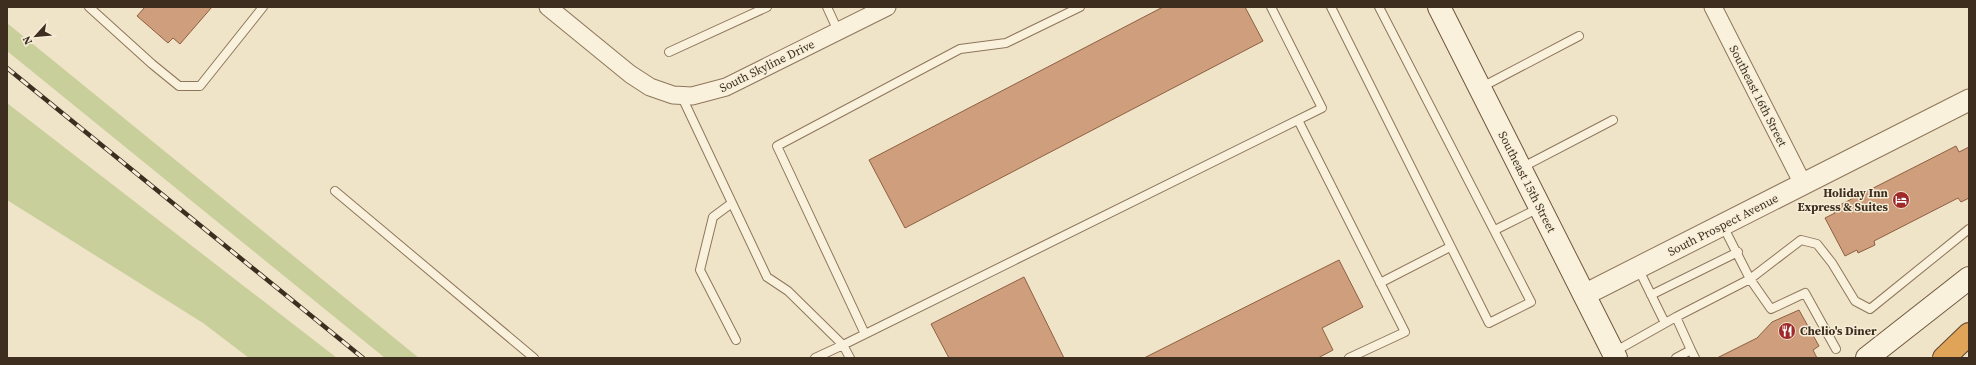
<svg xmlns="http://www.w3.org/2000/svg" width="1976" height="365" font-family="'Source Serif 4',serif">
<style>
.green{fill:#c9cf9b}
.building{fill:#cf9f7d;stroke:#8d5f41}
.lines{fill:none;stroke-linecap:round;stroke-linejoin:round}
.service-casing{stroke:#8d765c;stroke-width:10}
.minor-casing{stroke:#8d765c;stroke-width:19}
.tertiary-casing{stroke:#8d765c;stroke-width:23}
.secondary-casing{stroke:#6f573f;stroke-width:24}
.motorway-casing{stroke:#5b4430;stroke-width:24}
.service{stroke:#faf1dc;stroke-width:8}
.minor{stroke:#faf1dc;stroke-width:17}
.tertiary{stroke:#faf1dc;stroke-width:21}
.secondary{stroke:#faf1dc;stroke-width:22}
.motorway{stroke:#e0a458;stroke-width:22}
.rail-casing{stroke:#3d2e20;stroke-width:4.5}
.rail{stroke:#f7eed8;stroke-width:3;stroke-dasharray:9;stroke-linecap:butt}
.labels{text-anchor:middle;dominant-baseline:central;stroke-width:3;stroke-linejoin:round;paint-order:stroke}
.street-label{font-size:12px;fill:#3d2e20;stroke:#f7eed8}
.poi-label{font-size:12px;font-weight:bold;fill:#3d2e20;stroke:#f7eed8;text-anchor:end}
</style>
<rect width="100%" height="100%" fill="#f0e4c8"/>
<path class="green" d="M 7,23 L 419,358 L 385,358 L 7,51 Z
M 7,103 L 337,358 L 249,358 L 203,323 L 7,200 Z"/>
<path class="building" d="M 145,7 L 212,7 L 180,44 L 173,38 L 168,43 L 137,16 Z
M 1163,7 L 1245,7 L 1263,41 L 905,228 L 869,160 Z
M 1956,146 L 1959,152 L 1969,147 L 1969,198 L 1961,202 L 1958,198 L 1874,241 L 1875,245 L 1858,253 L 1857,250 L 1845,256 L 1825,218 L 1835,213 L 1832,209 Z
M 1339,260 L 1363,307 L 1322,328 L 1333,350 L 1318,358 L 1144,358 Z
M 1024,277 L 1064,358 L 949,358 L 931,324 Z
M 1799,310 L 1819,346 L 1813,350 L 1817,358 L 1717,358 L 1757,338 L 1772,322 Z"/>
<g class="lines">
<g class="service-casing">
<path id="service" d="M 89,7 L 152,64 L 179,86 L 200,86 L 263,7
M 827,7 L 838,31
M 1331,7 L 1489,323 L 1531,302 L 1379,7
M 669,52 L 767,7
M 1480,88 L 1579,36
M 681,95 L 767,277 L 788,291 L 843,345 L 815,358
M 1298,120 L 1405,332 L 1349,358
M 1521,168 L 1613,120
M 335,191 L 534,358
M 732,203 L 713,217 L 700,270 L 736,340
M 1723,226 L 1750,279 L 1801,240 L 1817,244 L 1832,263 L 1855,301 L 1870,309 L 1969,229
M 1495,230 L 1539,208
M 1638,268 L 1665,323
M 1380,283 L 1450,247
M 1651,295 L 1738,252
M 1676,317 L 1691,350
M 865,334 L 777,146 L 960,49 L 1006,43 L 1080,7
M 1614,352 L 1676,317 L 1750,279 L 1771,309 L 1805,293 L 1836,349
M 850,358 L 843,345 L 1322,108 L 1271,7
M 1676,358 L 1691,350 L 1695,358"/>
</g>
<g class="minor-casing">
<path id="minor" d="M 548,7 L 630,74 L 650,87 L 673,95 L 692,96 L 726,87 L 887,7
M 1713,7 L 1803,184"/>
</g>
<g class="tertiary-casing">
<path id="tertiary" d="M 1584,295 L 1969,100"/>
</g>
<g class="secondary-casing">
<path id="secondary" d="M 1439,7 L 1616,358
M 1867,358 L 1969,278"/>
</g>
<g class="motorway-casing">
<path id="motorway" d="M 1944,358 L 1969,334"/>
</g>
<use href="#service" class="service"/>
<use href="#minor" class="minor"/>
<use href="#tertiary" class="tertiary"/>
<use href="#secondary" class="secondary"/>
<use href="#motorway" class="motorway"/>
<g class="rail-casing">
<path id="rail" d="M 7,68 L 363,358"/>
</g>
<use href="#rail" class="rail"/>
</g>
<defs>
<g id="hotel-disc" transform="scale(0.9)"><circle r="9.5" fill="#9e2a2b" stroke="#f7eed8"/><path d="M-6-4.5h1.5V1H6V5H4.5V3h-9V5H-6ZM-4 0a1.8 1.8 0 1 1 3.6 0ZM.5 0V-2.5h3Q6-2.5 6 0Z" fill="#fff"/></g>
<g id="restaurant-disc" transform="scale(0.9)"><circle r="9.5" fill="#9e2a2b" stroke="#f7eed8"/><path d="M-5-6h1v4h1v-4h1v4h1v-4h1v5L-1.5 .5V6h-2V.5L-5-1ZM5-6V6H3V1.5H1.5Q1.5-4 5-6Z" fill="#fff"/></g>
</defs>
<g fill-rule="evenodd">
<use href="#hotel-disc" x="1901" y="200"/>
<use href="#restaurant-disc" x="1787" y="331"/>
</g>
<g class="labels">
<g class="street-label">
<text transform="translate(767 66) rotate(-26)">South Skyline Drive</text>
<text transform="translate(1758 96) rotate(63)">Southeast 16th Street</text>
<text transform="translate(1527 182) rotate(63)">Southeast 15th Street</text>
<text transform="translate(1723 225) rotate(-27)">South Prospect Avenue</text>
</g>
<g class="poi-label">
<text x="1888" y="193">Holiday Inn<tspan x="1888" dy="14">Express &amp; Suites</tspan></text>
<text x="1800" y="331" text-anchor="start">Chelio's Diner</text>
</g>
</g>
<rect width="1976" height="365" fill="none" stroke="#3d2e20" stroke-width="16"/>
<g transform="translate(36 36) rotate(243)" stroke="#f7eed8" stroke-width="3" paint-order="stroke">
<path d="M0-3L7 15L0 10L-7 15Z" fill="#3d2e20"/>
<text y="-6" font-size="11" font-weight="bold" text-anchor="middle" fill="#3d2e20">N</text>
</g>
</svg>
